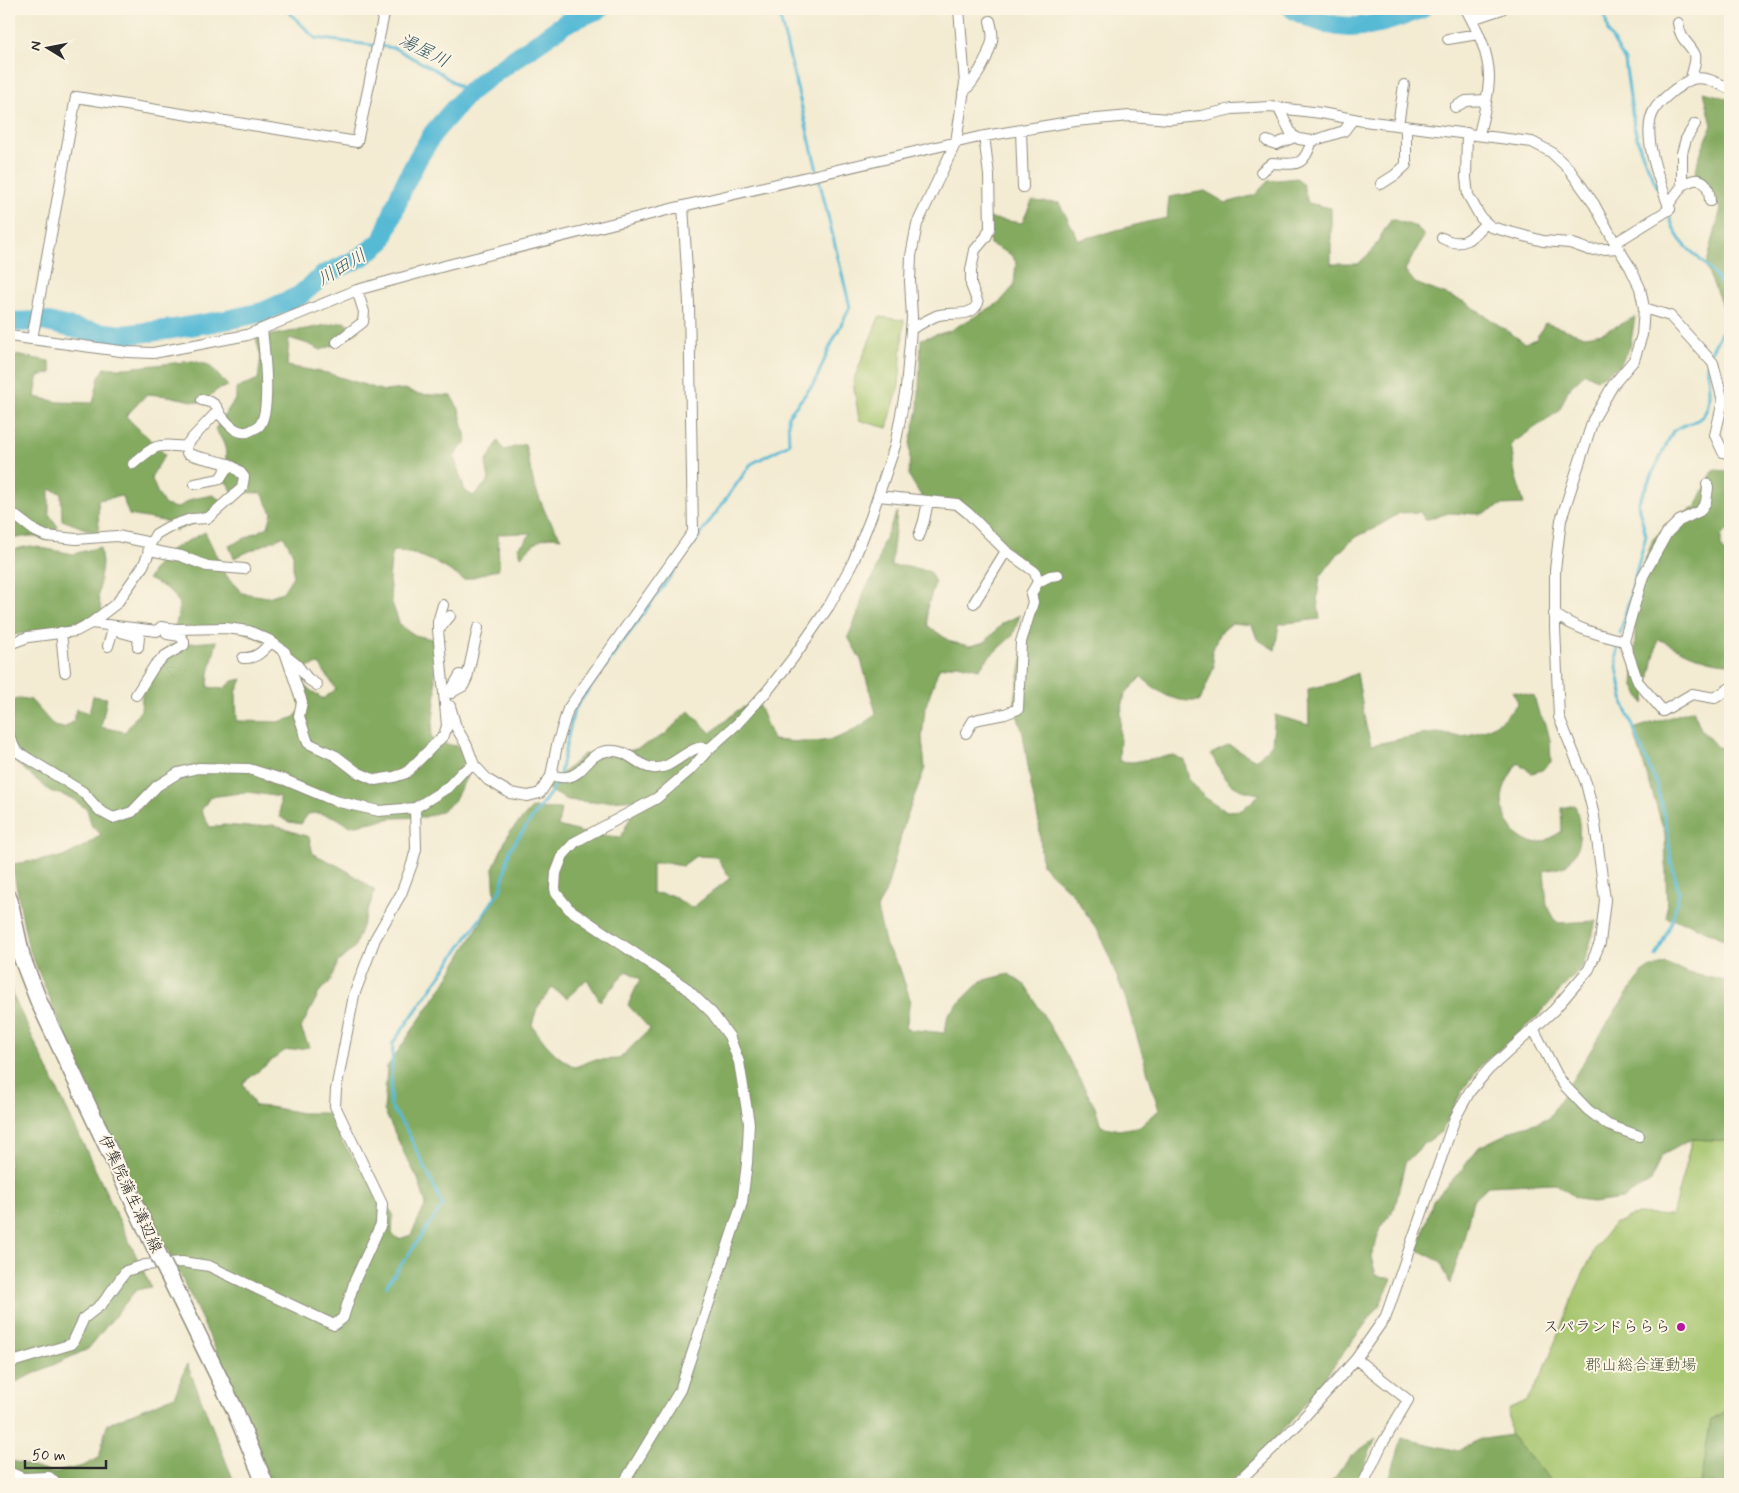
<svg xmlns="http://www.w3.org/2000/svg" width="1739" height="1493" font-family="Mynerve,'Klee One',sans-serif">
<style>
.green{fill:#a5c56d;stroke:#68784c}
.forest{fill:#84aa60;stroke:#586a46;fill-rule:evenodd}
.lines{fill:none;stroke-linecap:round;stroke-linejoin:round}
.stream{stroke:#57bad5;stroke-width:3}
.river{stroke:#57bad5;stroke-width:20}
.minor-casing{stroke:#8f8b7e;stroke-width:12}
.primary-casing{stroke:#8f8b7e;stroke-width:19}
.minor{stroke:#fff;stroke-width:10}
.primary{stroke:#fff;stroke-width:16}
.primary-bridge-casing{stroke:#8f8b7e;stroke-width:19;stroke-linecap:butt}
.primary-bridge{stroke:#fff;stroke-width:16}
.poi-dot{fill:#b5179e;stroke:#fcf5e5;stroke-width:2}
.labels{text-anchor:middle;dominant-baseline:central;stroke-width:4;stroke-linejoin:round;paint-order:stroke}
.street-label{font-size:16px;fill:#2b2b2b;stroke:#fcf5e5}
.poi-label{font-size:16px;fill:#2b2b2b;stroke:#fcf5e5;text-anchor:end}
.park-label{font-size:16px;fill:#50593f;stroke:#fcf5e5}
.water-label{font-size:18px;font-style:italic;fill:#3a5d66;stroke:#fcf5e5}
</style>
<rect width="100%" height="100%" fill="#fcf5e5"/>
<filter id="ink" filterUnits="userSpaceOnUse"><feTurbulence type="fractalNoise" baseFrequency=".02" numOctaves="2"/><feDisplacementMap in="SourceGraphic" scale="10" xChannelSelector="R" yChannelSelector="G"/><feConvolveMatrix kernelMatrix="1 2 1 2 8 2 1 2 1" color-interpolation-filters="sRGB"/></filter>
<filter id="wash" filterUnits="userSpaceOnUse"><feTurbulence type="fractalNoise" baseFrequency=".0096" numOctaves="4" result="noise"/><feDisplacementMap in="SourceGraphic" scale="20" xChannelSelector="R" yChannelSelector="G"/><feGaussianBlur stdDeviation="1.12" result="paint"/><feColorMatrix in="noise" values="0 0 0 0 0 0 0 0 0 0 0 0 0 0 0 0 0 1.4 0 .05"/><feComposite in="paint" operator="in"/></filter>
<g filter="url(#wash)">
<rect width="100%" height="100%" fill="#f3ebd2"/>
<path class="green" d="M 879,317 L 904,320 L 899,386 L 887,428 L 859,420 L 853,381 Z
M 1692,1139 L 1730,1141 L 1730,1409 L 1728,1409 L 1711,1420 L 1700,1484 L 1554,1484 L 1510,1435 L 1508,1409 L 1527,1400 L 1542,1375 L 1576,1289 L 1596,1247 L 1614,1224 L 1638,1214 L 1672,1216 Z"/>
<path class="forest" d="M 1704,92 L 1730,99 L 1730,324 L 1706,267 L 1721,208 L 1703,194 L 1694,183 L 1698,160 L 1712,125 Z
M 1297,178 L 1303,185 L 1308,203 L 1331,208 L 1331,264 L 1358,264 L 1372,251 L 1391,219 L 1417,227 L 1424,236 L 1405,270 L 1415,283 L 1465,302 L 1525,343 L 1536,339 L 1545,323 L 1585,336 L 1602,333 L 1635,317 L 1630,347 L 1619,366 L 1597,379 L 1585,373 L 1568,390 L 1559,411 L 1511,444 L 1515,474 L 1524,504 L 1501,505 L 1482,514 L 1449,513 L 1425,520 L 1420,512 L 1400,513 L 1375,528 L 1354,538 L 1337,555 L 1320,577 L 1317,598 L 1320,619 L 1279,624 L 1275,650 L 1257,639 L 1252,625 L 1232,623 L 1219,634 L 1212,652 L 1214,667 L 1200,701 C 1171,702 1163,695 1141,677 L 1125,694 L 1121,712 L 1119,761 L 1133,762 L 1173,755 L 1184,760 L 1189,779 L 1204,797 L 1227,811 L 1242,810 L 1260,794 C 1228,789 1226,781 1211,754 L 1229,745 L 1256,760 L 1272,744 L 1275,715 L 1309,725 L 1308,689 L 1334,683 L 1357,673 L 1366,726 L 1371,745 C 1393,741 1415,735 1436,733 C 1443,733 1449,736 1456,736 C 1480,736 1506,722 1518,702 L 1512,691 L 1534,696 L 1539,714 L 1546,724 L 1550,740 L 1551,762 L 1542,770 L 1532,773 L 1518,763 C 1511,773 1503,785 1502,798 C 1502,814 1513,839 1530,842 C 1542,845 1553,837 1562,831 L 1561,808 L 1575,805 C 1581,823 1583,850 1567,864 C 1562,869 1550,869 1544,871 L 1547,905 L 1557,923 L 1596,921 L 1590,944 L 1583,965 L 1537,1017 L 1482,1064 L 1462,1091 L 1442,1131 L 1423,1145 L 1405,1163 L 1395,1207 L 1382,1225 L 1371,1257 L 1376,1275 L 1392,1279 L 1379,1306 L 1297,1414 L 1263,1453 L 1229,1484 L 271,1484 L 225,1369 L 180,1274 L 123,1165 L 56,1014 L 28,946 L 12,864 L 63,857 L 88,844 L 101,834 L 92,827 L 87,809 L 71,798 L 50,791 L 13,760 L 9,724 L 9,702 L 20,698 L 31,700 L 54,726 L 64,728 L 74,721 L 76,709 L 89,713 L 93,696 L 107,698 L 101,727 L 125,732 L 141,710 L 143,683 L 154,660 L 169,645 L 217,641 L 209,673 L 208,687 L 223,689 L 233,681 L 242,679 L 236,693 L 237,721 L 278,722 L 293,718 L 301,710 L 297,681 L 323,699 L 336,689 L 319,664 L 298,670 L 269,643 L 230,626 L 174,628 C 187,598 173,591 148,579 L 160,559 L 172,549 L 205,532 L 226,575 L 242,593 L 268,597 L 283,592 L 293,576 L 293,554 L 284,536 L 234,558 L 229,546 L 268,527 L 272,513 L 262,493 L 233,492 L 222,476 C 228,455 228,447 215,429 L 236,398 L 236,389 L 258,379 L 261,357 L 256,338 L 344,322 L 359,330 L 344,341 L 321,350 L 308,344 L 289,338 L 287,366 L 327,373 L 384,391 L 405,389 L 417,394 L 451,396 L 459,409 L 467,442 L 461,447 L 454,457 L 465,491 L 473,496 L 489,480 L 486,463 L 498,441 L 504,450 L 525,444 L 534,485 L 546,514 L 561,538 C 541,534 535,544 521,556 L 518,547 L 525,542 L 531,533 L 498,534 L 499,569 L 464,580 C 440,564 421,552 392,551 L 389,580 L 392,603 L 400,625 L 415,635 L 432,639 L 436,693 L 431,738 L 444,744 L 457,746 L 469,761 L 470,771 L 454,801 L 440,812 L 425,817 L 393,818 L 350,826 L 335,817 L 317,813 L 308,814 L 301,824 L 289,822 L 280,817 L 280,797 L 249,792 L 210,797 L 201,811 L 210,827 L 224,825 L 248,827 L 273,825 L 309,837 L 313,854 C 337,864 356,875 375,891 L 354,948 L 338,962 L 330,982 L 320,991 L 301,1028 L 309,1047 L 284,1051 L 243,1083 L 255,1106 L 270,1107 L 302,1113 L 335,1113 L 340,1139 L 393,1214 L 392,1235 L 399,1239 L 411,1235 L 426,1204 L 418,1179 L 405,1155 L 384,1110 L 387,1067 L 444,984 L 495,898 L 493,868 L 509,833 L 532,808 L 561,809 L 558,826 L 588,834 L 621,837 L 639,799 L 591,802 L 567,800 L 546,788 L 584,754 L 608,757 L 639,748 L 664,735 L 689,711 L 711,733 L 738,710 L 757,701 L 773,740 C 817,744 842,745 876,713 L 861,660 L 848,637 L 859,611 L 864,591 L 875,574 L 882,545 L 897,512 L 891,566 L 908,566 L 930,572 L 935,583 L 927,608 L 928,626 L 951,642 L 970,646 L 985,642 L 1003,623 L 1020,615 L 1013,635 L 989,657 L 979,669 L 957,664 L 939,668 L 925,708 L 922,738 L 925,768 L 905,821 L 887,888 L 877,909 L 886,946 L 899,966 L 910,999 L 906,1029 L 945,1033 L 948,1014 L 981,981 L 1009,974 L 1026,986 L 1061,1045 L 1096,1109 L 1101,1126 L 1119,1130 L 1141,1126 L 1159,1110 L 1125,997 L 1100,934 L 1072,893 L 1042,865 L 1039,823 L 1031,786 L 1023,733 L 1014,705 L 1034,590 L 1025,565 L 971,511 L 926,504 L 909,476 L 910,443 L 918,410 L 921,339 L 949,331 L 976,316 L 999,303 L 1014,286 L 1016,262 L 1010,254 L 990,244 L 988,218 L 1022,223 L 1032,201 L 1059,203 L 1079,240 L 1147,222 L 1167,218 L 1169,197 L 1205,191 L 1226,203 L 1255,195 L 1268,181 ZM 696,856 L 717,857 L 730,878 L 692,908 L 671,895 L 652,893 L 652,863 L 666,863 L 682,866 ZM 627,971 L 640,979 L 628,1005 L 650,1029 L 619,1059 L 593,1060 L 575,1067 C 554,1056 545,1044 532,1025 L 537,1008 L 552,988 L 567,998 L 587,979 L 600,1001 Z
M 9,354 L 49,361 L 52,373 L 38,376 L 35,397 L 59,402 L 93,403 L 99,377 L 105,368 L 127,368 L 193,361 L 209,365 L 228,386 L 217,390 L 202,403 L 168,396 L 147,394 L 126,416 C 138,430 153,440 165,455 L 151,477 L 158,494 L 165,505 L 177,508 L 192,499 L 213,495 L 226,504 L 195,523 L 175,531 L 175,523 L 129,515 L 122,496 L 98,500 L 99,534 L 62,520 L 61,493 L 49,489 L 49,514 L 58,527 L 48,540 L 30,536 L 10,539 L 9,542 Z
M 1713,470 L 1730,471 L 1730,528 L 1721,536 L 1721,547 L 1730,563 L 1730,663 C 1705,663 1681,649 1658,639 L 1644,704 L 1633,685 L 1635,658 L 1635,619 L 1641,571 L 1653,539 L 1678,517 L 1696,507 Z
M 31,546 L 73,554 L 100,547 L 102,563 L 98,597 L 103,615 L 60,626 L 9,636 L 9,550 Z
M 1693,710 L 1701,729 L 1717,747 L 1730,749 L 1730,942 L 1688,923 L 1667,918 L 1665,834 L 1633,729 Z
M 1665,963 L 1689,973 L 1730,982 L 1730,1141 L 1692,1139 L 1661,1156 L 1651,1181 L 1622,1199 L 1593,1203 L 1575,1197 L 1555,1183 L 1488,1186 L 1473,1200 L 1463,1242 L 1450,1284 L 1441,1262 L 1418,1250 L 1433,1201 L 1463,1168 L 1479,1147 L 1516,1129 L 1548,1119 L 1617,1008 L 1644,971 Z
M 9,977 L 12,994 L 151,1287 L 136,1290 L 88,1349 L 9,1385 Z
M 187,1364 L 235,1484 L 9,1484 L 9,1460 L 53,1473 L 83,1466 L 99,1458 L 107,1424 L 175,1396 Z
M 1729,1409 L 1730,1409 L 1730,1484 L 1700,1484 L 1711,1420 Z
M 1510,1435 L 1554,1484 L 1388,1484 L 1402,1438 L 1458,1451 L 1478,1440 Z
M 1376,1438 L 1358,1479 L 1358,1484 L 1330,1484 L 1350,1457 Z"/>
<g class="lines">
<path class="stream" d="M 286,9 L 315,38 L 394,48 L 439,72 L 468,93
M 1604,9 L 1608,32 L 1625,61 L 1634,126 L 1640,148 L 1657,187
M 1670,217 C 1677,245 1692,249 1709,269 C 1719,279 1726,293 1730,306
M 1711,352 L 1729,318 L 1730,310
M 1620,634 L 1646,535 L 1638,505 L 1639,501 L 1673,431 C 1681,425 1691,424 1699,419 C 1714,410 1708,381 1707,365
M 1617,647 L 1617,667 L 1624,704 L 1657,786 L 1668,833 L 1671,862 L 1679,892 L 1672,922 L 1656,956
M 560,773 L 574,710 L 751,464 L 789,444 L 788,416 L 815,382 L 829,349 L 850,307 L 778,9
M 386,1286 L 443,1205 L 407,1131 L 390,1105 L 393,1043 L 501,889 L 510,849 L 559,781"/>
<path class="river" d="M 1293,9 C 1341,37 1372,28 1421,9
M 9,322 L 43,321 L 86,331 L 123,335 L 173,329 L 231,319 L 263,312 L 299,296 L 325,274 L 360,258 L 382,241 L 403,187 L 418,158 L 434,132 L 468,93 L 483,81 L 566,23 L 599,9"/>
</g>
</g>
<g filter="url(#ink)">
<g class="lines">
<g class="minor-casing">
<path id="minor" d="M 1466,9 C 1477,29 1489,53 1489,77 C 1489,96 1483,116 1479,135
M 1472,19 L 1502,9
M 1678,23 C 1680,41 1690,43 1695,55 C 1697,61 1692,71 1691,79
M 1448,39 L 1478,34
M 963,93 C 975,80 986,62 991,45 C 994,37 992,28 990,21
M 1278,107 L 1292,135 L 1299,139 L 1312,141 L 1344,131 L 1353,119
M 1455,107 L 1466,101 L 1486,100
M 1398,125 L 1404,85
M 1021,130 L 1023,187
M 1467,133 L 1466,178 L 1468,195 L 1481,218 L 1491,227 L 1543,241 L 1570,243 L 1590,250 L 1618,248
M 1267,141 L 1276,144 L 1295,137
M 1261,172 L 1272,163 C 1297,164 1303,168 1312,141
M 1381,184 L 1395,175 L 1406,165 L 1406,126
M 1682,186 C 1699,174 1709,180 1710,201
M 1668,205 L 1682,186 L 1682,153 L 1686,139 L 1695,124
M 1442,238 C 1463,249 1472,238 1486,223
M 1615,243 L 1670,209 C 1661,185 1639,132 1655,109 C 1659,102 1668,95 1674,90 C 1679,87 1685,82 1690,80 C 1703,74 1719,84 1730,89
M 1644,308 L 1670,316 L 1713,363 L 1723,401 L 1715,435 L 1723,452 L 1730,454
M 911,329 C 919,325 927,320 936,316 C 950,310 970,320 978,303 L 971,285 L 971,270 L 975,250 L 986,237 L 990,228 L 989,175 L 984,136
M 9,336 L 128,352 L 153,353 L 247,335 L 357,290 L 448,265 L 683,206 L 979,137 L 1075,121 L 1130,116 L 1170,119 L 1201,116 L 1232,109 L 1270,107 L 1321,113 L 1364,121 L 1532,142 L 1551,152 L 1569,169 L 1594,204 L 1615,243 L 1630,267 L 1640,288 L 1644,308 L 1642,335 L 1634,360 L 1613,385 L 1593,420 L 1561,520 L 1555,570 L 1555,628 L 1559,717 L 1586,783 L 1594,816 L 1605,900 L 1600,943 L 1589,969 L 1554,1010 L 1489,1069 L 1470,1091 L 1455,1118 L 1386,1316 L 1356,1359 L 1297,1425 L 1236,1484
M 32,339 L 76,97 L 357,142 L 385,9
M 337,342 L 363,322 L 364,312 L 357,290
M 202,400 C 212,402 217,404 220,414
M 133,464 C 156,444 156,444 186,447
M 195,484 L 220,479 L 229,464
M 878,496 L 957,504 L 968,513 L 1006,551 L 1035,572 L 1038,582 L 1050,576 L 1058,575
M 9,511 L 35,531 L 46,536 L 76,539 L 117,536 L 151,543
M 919,536 L 924,521 L 928,501
M 149,550 L 181,556 L 207,566 L 244,569
M 974,603 L 1006,551
M 1554,614 C 1579,630 1596,634 1624,641 L 1638,682 L 1663,711 L 1692,694 L 1715,698 L 1730,688
M 91,623 L 157,631 L 161,627 L 176,629 L 226,628 L 249,631 L 269,640 L 285,652 L 302,702 L 299,716 L 308,743 L 336,756 L 357,772 L 375,780 L 394,777 L 406,773 L 444,735 L 447,726 L 445,704 L 450,706 L 456,727 L 467,746 L 474,765 L 488,780 L 510,793 L 528,796 L 540,793 L 551,776 L 557,745 L 568,709 L 693,532 L 689,303 L 683,206
M 438,629 L 438,622 L 443,605
M 61,632 L 65,672
M 121,632 L 139,637 L 138,647
M 1624,641 L 1643,576 L 1667,533 L 1679,521 L 1700,511 L 1706,502 L 1708,488 L 1707,484
M 9,644 L 28,637 L 76,631 L 91,623 L 117,603 L 143,566 L 148,555 L 149,546 L 156,534 L 168,527 L 191,519 L 208,518 L 242,488 L 244,477 C 231,458 207,462 187,453 L 186,445 L 214,415 L 220,414 C 227,423 239,438 252,430 C 254,428 257,428 259,426 C 272,412 264,348 262,329
M 108,646 L 114,626
M 287,657 L 297,665 L 308,679 L 317,685
M 243,658 C 256,659 263,651 271,642
M 452,692 L 463,686 L 467,678 L 478,628
M 452,693 L 453,687 L 460,675
M 136,695 L 155,665 L 165,656 L 184,645 L 184,641 L 180,636 L 167,634
M 445,704 L 438,630 L 450,616
M 966,733 L 973,721 L 979,719 L 1005,714 L 1018,709 L 1021,642 L 1033,602 L 1031,594 L 1038,582
M 9,736 L 16,751 L 83,792 L 100,811 L 113,818 L 132,812 L 157,786 L 178,773 L 198,768 L 249,769 L 285,780 L 335,801 L 379,811 L 415,808 L 447,788 L 462,772 L 474,765
M 551,776 C 556,776 562,778 567,777 C 584,775 588,753 607,751 C 629,748 637,767 653,768 C 670,770 683,752 698,748 C 701,747 706,748 709,749
M 1533,1028 L 1557,1075 L 1564,1085 L 1588,1110 L 1608,1125 L 1639,1136
M 1356,1359 L 1408,1400 L 1381,1446 L 1363,1484
M 9,1363 L 72,1344 L 84,1318 L 102,1304 L 126,1271 L 145,1265 L 182,1262 L 209,1266 L 334,1325 L 343,1318 L 355,1280 L 381,1224 L 382,1204 L 335,1106 L 336,1090 L 354,995 L 375,939 L 401,894 L 412,864 L 416,849 L 415,808
M 9,1472 L 23,1478 L 49,1477 L 58,1484
M 623,1484 L 680,1390 L 742,1203 L 747,1163 L 749,1123 L 739,1062 L 729,1036 L 712,1013 L 685,987 L 569,909 L 556,893 L 555,888 L 556,873 L 563,855 L 575,842 L 657,798 L 690,770 L 709,749 L 737,724 L 768,690 L 793,658 L 829,606 L 853,562 L 871,517 L 895,446 L 906,388 L 912,318 L 910,281 L 911,256 L 917,224 L 956,142 L 965,83 L 959,9"/>
</g>
<g class="primary-casing">
<path id="primary" d="M 9,899 L 22,958 L 39,1002 L 159,1256
M 167,1272 L 234,1408 L 265,1484"/>
</g>
<use href="#minor" class="minor"/>
<use href="#primary" class="primary"/>
<g class="primary-bridge-casing">
<path id="primary-bridge" d="M 159,1256 L 167,1272"/>
</g>
<use href="#primary-bridge" class="primary-bridge"/>
</g>
</g>
<circle class="poi-dot" cx="1681" cy="1327" r="5"/>
<g class="labels">
<g class="street-label">
<text transform="translate(130 1194) rotate(65)">伊集院蒲生溝辺線</text>
</g>
<g class="poi-label">
<text x="1671" y="1327">スパランドららら</text>
</g>
<g class="park-label">
<text x="1641" y="1365">郡山総合運動場</text>
</g>
<g class="water-label">
<text transform="translate(424 51) rotate(27)">湯屋川</text>
<text transform="translate(342 268) rotate(-31)">川田川</text>
</g>
</g>
<rect width="1739" height="1493" fill="none" stroke="#fcf5e5" stroke-width="30"/>
<g transform="translate(48 48) rotate(280)" stroke="#fcf5e5" stroke-width="4" paint-order="stroke">
<path d="M0-4L9 19L0 12L-9 19Z" fill="#2b2b2b"/>
<text y="-8" font-size="14" font-weight="bold" text-anchor="middle" fill="#2b2b2b">N</text>
</g>
<path d="M25 1460v8h81v-8" fill="none" stroke="#2b2b2b" stroke-width="2.5"/>
<text x="32" y="1460" font-size="15" fill="#2b2b2b" stroke="#fcf5e5" stroke-width="4" paint-order="stroke">50 m</text>
</svg>
